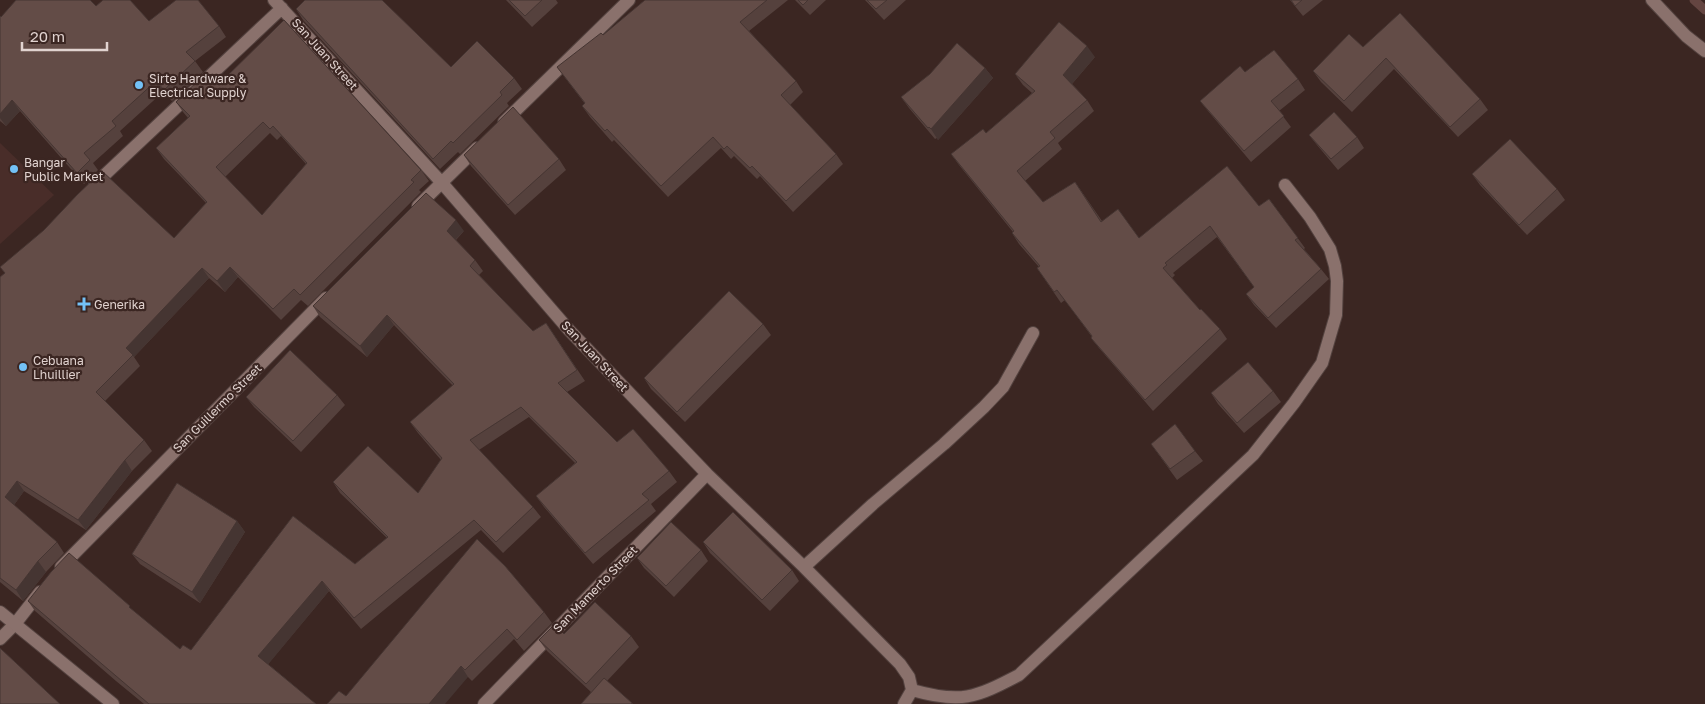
<svg xmlns="http://www.w3.org/2000/svg" width="1705" height="704" font-family="'Golos Text',sans-serif">
<style>
.built{fill:#492d29}
.lines{fill:none;stroke-linecap:round;stroke-linejoin:round}
.stream{stroke:#644541;stroke-width:9}
.minor-casing{stroke:#53423f;stroke-width:14}
.secondary-casing{stroke:#53423f;stroke-width:14}
.minor{stroke:#8a716c;stroke-width:12}
.secondary{stroke:#8a716c;stroke-width:12}
.wall{fill:#55413d;fill-rule:evenodd}
.shaded-wall{fill:#453532}
.building{fill:#634c47;stroke:#453532;fill-rule:evenodd}
.poi-dot{fill:#73c1f6;stroke:#3b2622;stroke-width:2}
.labels{text-anchor:middle;dominant-baseline:central;stroke-width:4.5;stroke-linejoin:round;paint-order:stroke}
.street-label{font-size:12px;fill:#e1d3d0;stroke:#3b2622}
.poi-label{font-size:12px;fill:#e1d3d0;stroke:#3b2622;text-anchor:start}
</style>
<rect width="100%" height="100%" fill="#3b2622"/>
<path class="built" d="M 0,143 L 54,195 L 0,244 Z"/>
<g class="lines">
<path class="stream" d="M 1694,0 L 1705,10"/>
<g class="minor-casing">
<path id="minor" d="M 274,0 L 442,183 L 569,330 L 707,474 L 804,567 L 900,664 L 909,677 L 912,690 L 904,704
M 1652,0 L 1686,36 L 1705,51
M 504,122 L 629,0
M 95,184 L 282,8
M 418,206 L 477,148
M 61,567 L 326,298
M 804,567 L 873,504 L 944,444 L 984,407 L 1003,387 L 1033,333
M 0,639 L 15,624 L 40,592
M 912,690 C 961,704 975,698 1019,675 L 1253,455 L 1294,403 L 1322,363 L 1336,315 L 1337,281 L 1335,266 L 1330,249 L 1310,217 L 1285,185
M 484,704 L 707,474"/>
</g>
<g class="secondary-casing">
<path id="secondary" d="M 0,612 L 113,704"/>
</g>
<use href="#minor" class="minor"/>
<use href="#secondary" class="secondary"/>
</g>
<path class="wall" d="M 506,0 L 556,0 L 558,3 L 532,27 Z
M 645,0 L 788,0 L 749,31 L 796,81 L 803,92 L 790,105 L 836,154 L 843,164 L 793,212 L 760,176 L 757,179 L 734,156 L 731,159 L 721,148 L 668,197 L 614,140 L 612,142 L 590,117 L 582,106 L 585,104 L 557,67 L 603,35 Z
M 795,0 L 826,0 L 810,15 Z
M 865,0 L 906,0 L 884,20 Z
M 1290,0 L 1323,0 L 1303,16 Z
M 96,6 L 149,21 L 219,26 L 226,37 L 195,61 L 203,72 L 172,101 L 163,92 L 120,131 L 123,136 L 93,163 L 98,170 L 84,184 L 20,111 L 6,126 L 0,121 L 0,16 L 1,17 Z
M 296,9 L 451,67 L 514,78 L 522,89 L 507,103 L 509,106 L 460,154 L 458,152 L 440,169 L 303,20 Z
M 1363,47 L 1480,99 L 1488,110 L 1458,137 L 1394,69 L 1352,112 L 1321,82 L 1313,71 Z
M 1095,57 L 1072,84 L 1087,100 L 1094,111 L 1058,143 L 1062,149 L 1025,181 L 1043,202 L 1075,182 L 1102,221 L 1139,238 L 1259,206 L 1269,199 L 1305,248 L 1304,249 L 1321,269 L 1329,279 L 1276,328 L 1254,305 L 1246,294 L 1254,287 L 1217,237 L 1173,273 L 1175,275 L 1172,278 L 1200,310 L 1220,329 L 1227,339 L 1153,411 L 1099,348 L 1091,338 L 1092,337 L 1065,300 L 1061,303 L 1037,268 L 1039,267 L 1019,244 L 1012,233 L 1013,232 L 959,165 L 951,154 L 986,133 L 1032,93 L 1023,85 L 1015,74 Z
M 985,68 L 993,78 L 938,140 L 937,138 L 935,139 L 909,108 L 901,97 Z
M 1245,72 L 1298,79 L 1305,90 L 1279,111 L 1291,127 L 1251,162 L 1208,111 L 1200,101 Z
M 218,85 L 421,170 L 429,181 L 419,190 L 421,192 L 308,306 L 301,300 L 281,320 L 238,277 L 225,292 L 209,278 L 134,357 L 140,366 L 105,401 L 144,440 L 152,451 L 132,471 L 86,530 L 24,491 L 14,505 L 57,542 L 64,553 L 46,572 L 23,601 L 0,582 L 0,277 L 5,273 L 0,267 L 174,238 L 206,203 L 164,159 L 156,148 L 188,118 L 183,112 L 176,102 ZM 270,133 L 277,140 L 281,136 L 306,164 L 262,215 L 225,177 Z
M 1309,135 L 1357,137 L 1364,148 L 1338,170 L 1317,145 Z
M 464,155 L 559,159 L 566,170 L 515,215 L 471,166 Z
M 1472,174 L 1557,189 L 1565,200 L 1527,235 L 1480,185 Z
M 464,231 L 456,240 L 475,260 L 483,271 L 479,275 L 533,331 L 546,323 L 585,381 L 567,392 L 617,442 L 669,471 L 677,482 L 651,504 L 656,511 L 593,564 L 544,507 L 536,496 L 575,463 L 529,417 L 479,450 L 533,507 L 541,517 L 503,553 L 481,530 L 361,629 L 329,591 L 268,664 L 316,704 L 144,704 L 116,681 L 35,611 L 28,601 L 134,612 L 180,649 L 191,650 L 355,564 L 387,538 L 340,493 L 333,482 L 418,493 L 441,460 L 418,433 L 410,422 L 453,386 L 394,325 L 367,357 L 320,317 L 313,306 Z
M 763,324 L 771,335 L 685,422 L 651,389 L 644,378 Z
M 1273,391 L 1281,402 L 1244,433 L 1218,404 L 1211,393 Z
M 337,395 L 345,405 L 301,452 L 254,407 L 246,397 Z
M 1151,444 L 1195,451 L 1203,461 L 1177,480 Z
M 237,521 L 245,532 L 200,603 L 140,564 L 132,554 Z
M 703,542 L 792,570 L 799,581 L 770,611 L 710,553 Z
M 701,550 L 708,561 L 674,597 L 644,568 L 637,558 Z
M 544,612 L 552,623 L 524,651 L 514,639 L 472,681 L 468,677 L 346,696 Z
M 564,634 L 631,636 L 639,647 L 607,681 L 633,704 L 581,704 L 591,692 L 547,651 L 539,640 Z"/>
<path class="shaded-wall" d="M 1087,46 L 1095,57 L 1071,85 L 1063,75 Z
M 985,68 L 993,78 L 938,140 L 931,129 Z
M 12,100 L 20,111 L 6,126 L 0,118 L 0,114 Z
M 456,220 L 464,231 L 454,241 L 447,231 Z
M 230,267 L 238,277 L 225,292 L 217,281 Z
M 202,268 L 209,278 L 134,357 L 126,348 Z
M 387,315 L 394,325 L 367,357 L 360,346 Z
M 125,460 L 132,471 L 86,530 L 78,520 Z
M 17,481 L 24,491 L 12,508 L 5,497 Z
M 237,521 L 245,532 L 200,603 L 192,592 Z
M 38,561 L 46,572 L 23,601 L 16,590 Z
M 322,581 L 329,591 L 266,667 L 258,656 Z
M 461,666 L 468,677 L 445,704 L 429,704 Z"/>
<path class="building" d="M 16,0 L 90,0 L 96,6 L 103,0 L 130,0 L 149,21 L 176,0 L 198,0 L 219,26 L 186,52 L 195,61 L 164,90 L 156,81 L 112,121 L 116,126 L 84,153 L 90,160 L 77,173 L 12,100 L 0,114 L 0,16 L 1,17 Z
M 305,0 L 382,0 L 451,67 L 477,41 L 514,78 L 500,92 L 502,95 L 453,143 L 451,141 L 433,159 L 296,9 Z
M 509,0 L 542,0 L 525,16 Z
M 645,0 L 767,0 L 740,22 L 796,81 L 781,95 L 836,154 L 786,201 L 752,166 L 750,168 L 727,146 L 724,149 L 713,137 L 661,186 L 607,129 L 605,131 L 582,106 L 585,103 L 557,67 L 601,33 L 603,35 Z
M 798,0 L 808,0 L 803,5 Z
M 867,0 L 887,0 L 876,9 Z
M 1291,0 L 1302,0 L 1295,6 Z
M 1400,13 L 1480,99 L 1450,127 L 1386,58 L 1344,101 L 1313,71 L 1349,34 L 1363,47 Z
M 284,20 L 421,170 L 411,180 L 414,182 L 300,295 L 294,289 L 273,309 L 230,267 L 217,281 L 202,268 L 126,348 L 133,355 L 96,392 L 144,440 L 125,460 L 78,520 L 17,481 L 5,497 L 57,542 L 38,561 L 16,590 L 0,578 L 0,277 L 5,273 L 0,267 L 44,230 L 77,195 L 102,171 L 174,238 L 207,202 L 156,148 L 190,116 L 176,102 L 206,73 L 218,85 ZM 263,122 L 270,129 L 273,126 L 307,163 L 262,215 L 216,167 Z
M 1059,22 L 1087,46 L 1063,75 L 1087,100 L 1050,132 L 1055,138 L 1017,171 L 1043,202 L 1075,182 L 1101,222 L 1118,209 L 1139,238 L 1227,166 L 1259,206 L 1269,199 L 1298,238 L 1295,240 L 1321,269 L 1268,318 L 1246,294 L 1254,287 L 1210,226 L 1165,263 L 1167,265 L 1163,268 L 1200,310 L 1201,309 L 1220,329 L 1145,400 L 1091,338 L 1092,336 L 1057,290 L 1054,292 L 1037,268 L 1040,266 L 1012,233 L 1014,231 L 951,154 L 983,129 L 986,133 L 1035,91 L 1015,74 Z
M 957,43 L 985,68 L 931,129 L 929,127 L 928,128 L 901,97 L 930,74 Z
M 1274,50 L 1298,79 L 1271,101 L 1284,116 L 1244,151 L 1200,101 L 1240,66 L 1245,72 Z
M 513,107 L 559,159 L 508,205 L 464,155 Z
M 1334,112 L 1357,137 L 1331,159 L 1309,135 Z
M 1510,139 L 1557,189 L 1519,225 L 1472,174 Z
M 426,193 L 456,220 L 447,231 L 475,260 L 470,266 L 533,331 L 546,323 L 577,370 L 558,383 L 617,442 L 633,429 L 669,471 L 642,494 L 649,500 L 585,553 L 536,496 L 577,462 L 521,407 L 470,440 L 533,507 L 496,542 L 474,520 L 354,618 L 322,581 L 258,656 L 316,704 L 149,704 L 109,670 L 28,601 L 51,572 L 69,553 L 130,606 L 129,607 L 180,649 L 183,645 L 191,650 L 293,516 L 355,564 L 388,537 L 333,482 L 368,446 L 418,493 L 442,458 L 410,422 L 454,384 L 387,315 L 360,346 L 313,306 Z
M 729,291 L 763,324 L 677,412 L 644,378 Z
M 290,350 L 337,395 L 293,441 L 246,397 Z
M 1248,362 L 1273,391 L 1237,423 L 1211,393 Z
M 1175,424 L 1195,451 L 1170,469 L 1151,444 Z
M 177,483 L 237,521 L 192,592 L 132,554 Z
M 733,512 L 792,570 L 762,600 L 703,542 Z
M 671,522 L 701,550 L 666,586 L 637,558 Z
M 477,539 L 505,566 L 544,612 L 517,640 L 507,629 L 465,670 L 461,666 L 429,704 L 327,704 L 339,691 L 346,696 Z
M 595,602 L 631,636 L 586,684 L 539,640 L 555,624 L 564,634 Z
M 0,648 L 60,704 L 0,704 Z
M 604,678 L 632,703 L 631,704 L 581,704 Z"/>
<g class="poi-dot">
<circle cx="139" cy="85" r="5"/>
<circle cx="14" cy="169" r="5"/>
<path d="M81.5 296.5h5v5h5v5h-5v5h-5v-5h-5v-5h5z"/>
<circle cx="23" cy="367" r="5"/>
</g>
<g class="labels">
<g class="street-label">
<text transform="translate(325 54) rotate(48)">San Juan Street</text>
<text transform="translate(595 356) rotate(47)">San Juan Street</text>
<text transform="translate(217 408) rotate(-45)">San Guillermo Street</text>
<text transform="translate(595 589) rotate(-46)">San Mamerto Street</text>
</g>
<g class="poi-label">
<text x="149" y="78">Sirte Hardware &amp;<tspan x="149" dy="14">Electrical Supply</tspan></text>
<text x="24" y="162">Bangar<tspan x="24" dy="14">Public Market</tspan></text>
<text x="94" y="304">Generika</text>
<text x="33" y="360">Cebuana<tspan x="33" dy="14">Lhuillier</tspan></text>
</g>
</g>
<path d="M22 42v8h85v-8" fill="none" stroke="#e1d3d0" stroke-width="2.5"/>
<text x="30" y="42" font-size="15" fill="#e1d3d0" stroke="#3b2622" stroke-width="4" paint-order="stroke">20 m</text>
</svg>
